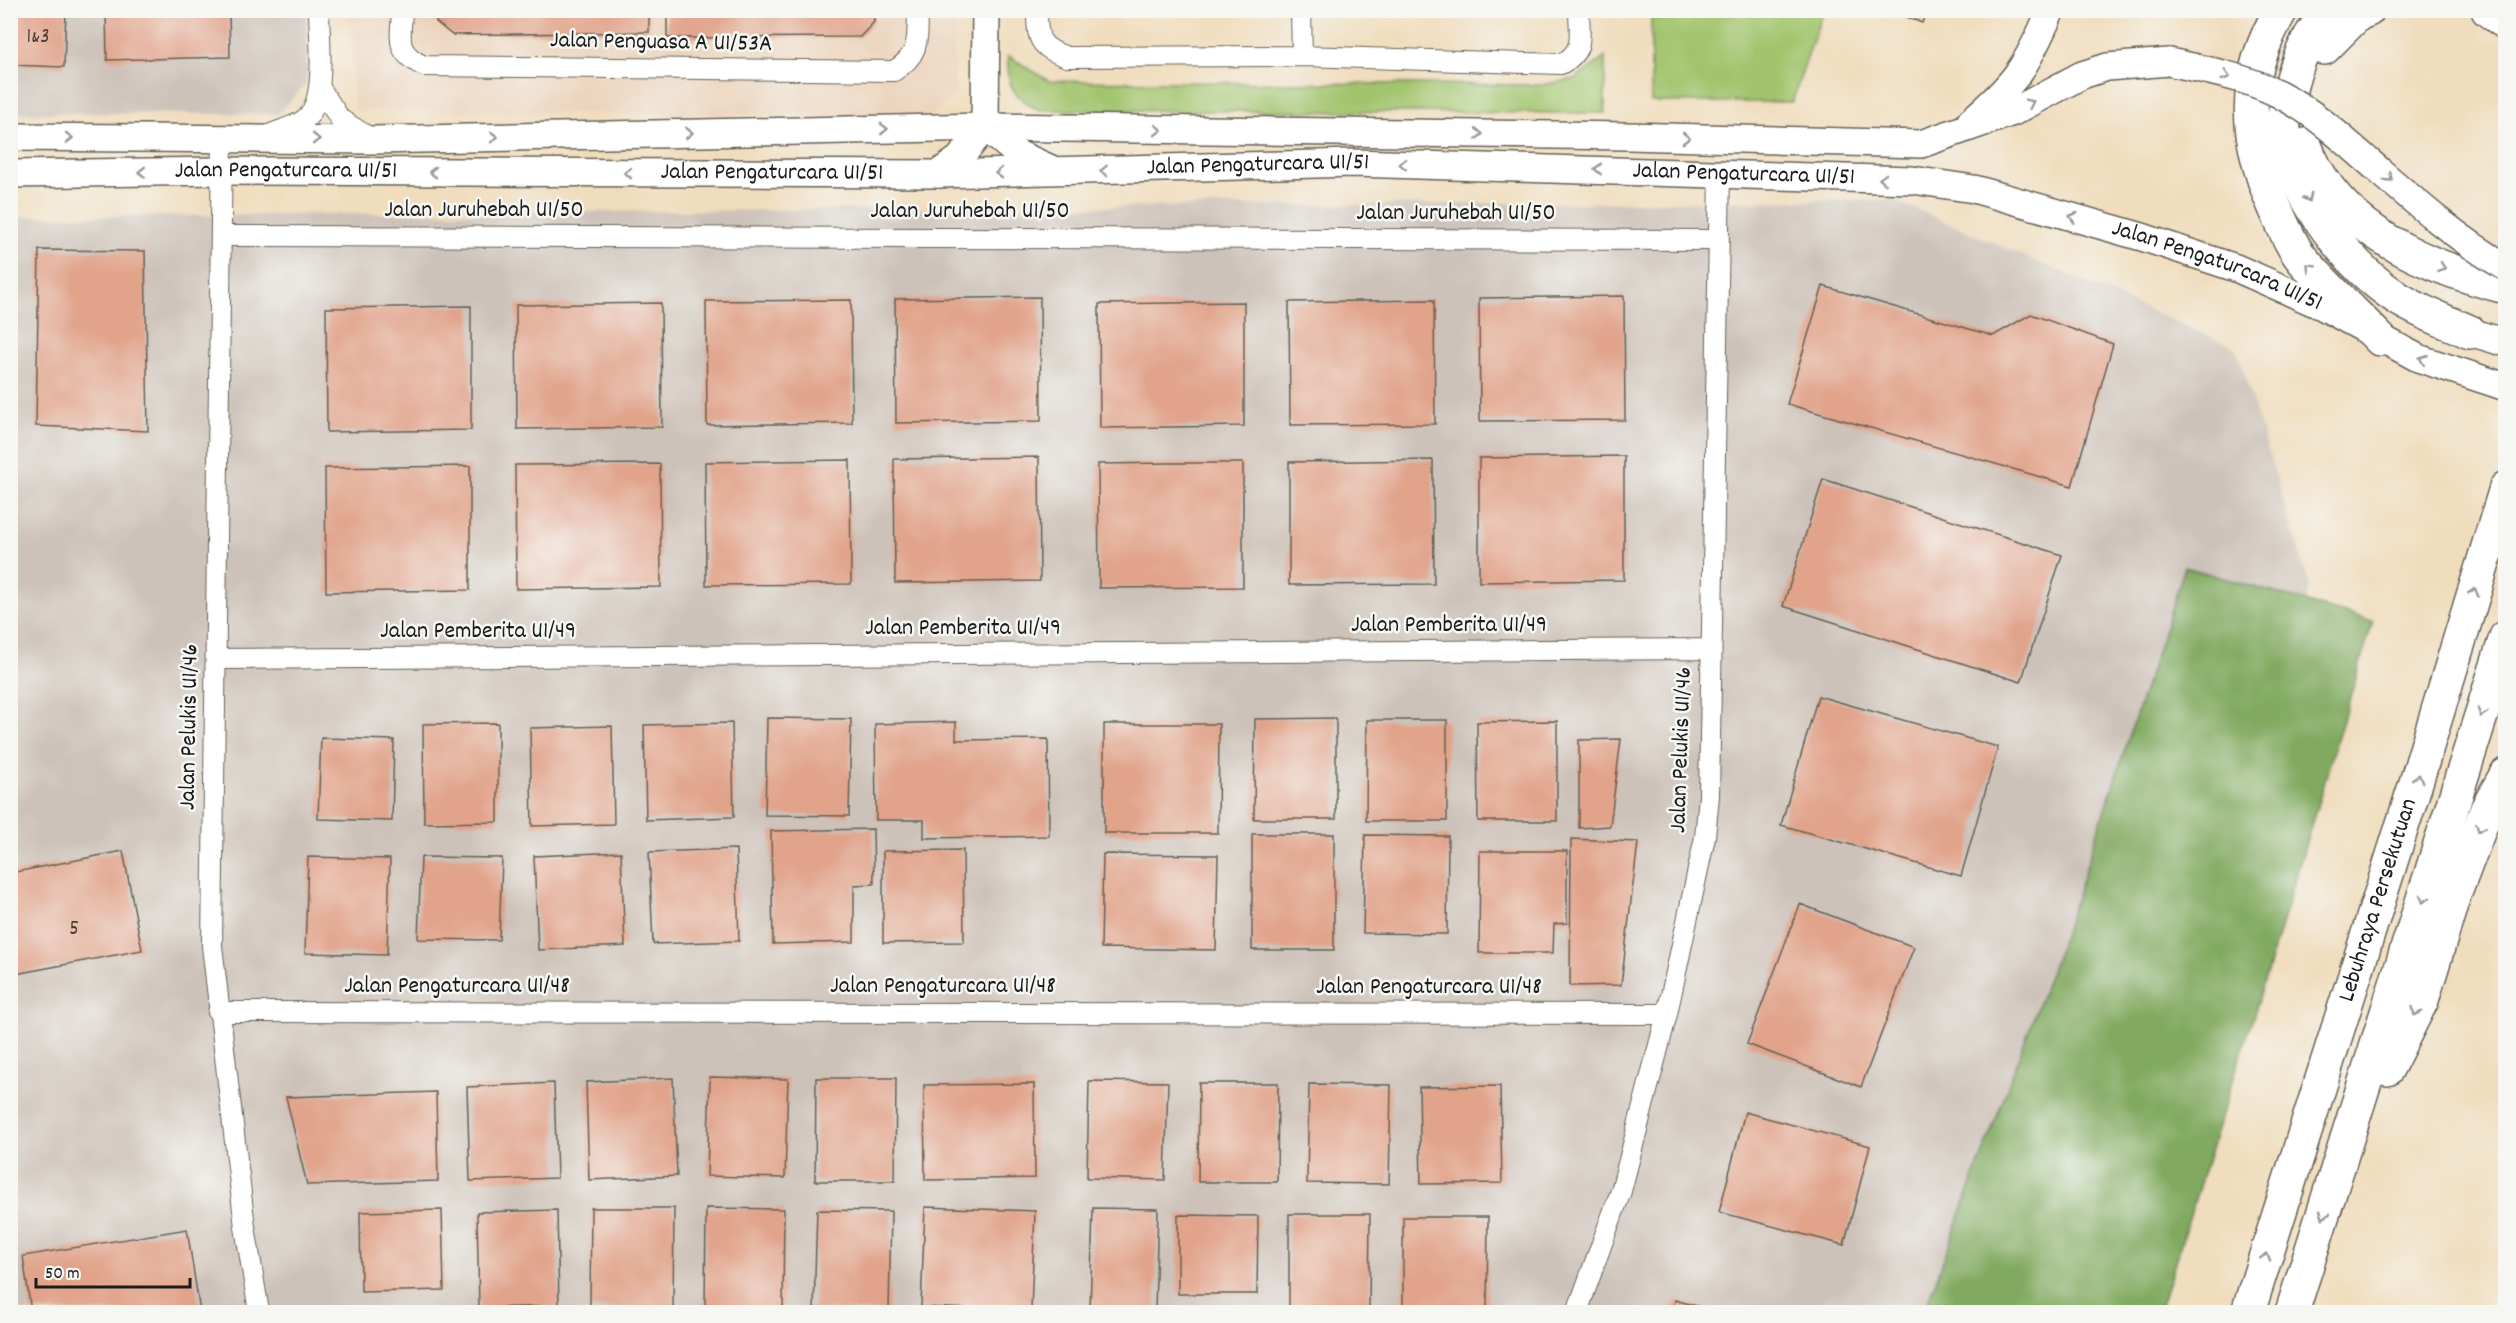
<svg xmlns="http://www.w3.org/2000/svg" width="2516" height="1323" font-family="Dekko,sans-serif">
<style>
.built{fill:#ebd2b9}
.industrial{fill:#cdc2b9}
.green{fill:#a2c46d;stroke:#5f7044;stroke-width:1.5}
.forest{fill:#81aa60;stroke:#4e633e;stroke-width:1.5}
.building{fill:#e1a38a}
.lines{fill:none;stroke-linecap:round;stroke-linejoin:round}
.street-casing{stroke:#666054;stroke-width:22}
.secondary-casing{stroke:#666054;stroke-width:30}
.highway-casing{stroke:#666054;stroke-width:36}
.street{stroke:#fff;stroke-width:20}
.secondary{stroke:#fff;stroke-width:27}
.highway{stroke:#fff;stroke-width:33}
.secondary-bridge-casing{stroke:#666054;stroke-width:30;stroke-linecap:butt}
.secondary-bridge{stroke:#fff;stroke-width:27}
.oneway{stroke:#999}
.labels{text-anchor:middle;dominant-baseline:central;stroke-width:5;stroke-linejoin:round;paint-order:stroke}
.number-label{font-size:21px;fill:#4d3e38}
.street-label{font-size:24px;fill:#1c1c1c;stroke:#f6f6f2}
</style>
<rect width="100%" height="100%" fill="#f6f6f2"/>
<filter id="ink" filterUnits="userSpaceOnUse"><feTurbulence type="fractalNoise" baseFrequency=".0167" numOctaves="2"/><feDisplacementMap in="SourceGraphic" scale="12" xChannelSelector="R" yChannelSelector="G"/><feConvolveMatrix kernelMatrix="1 2 1 2 8 2 1 2 1" color-interpolation-filters="sRGB"/></filter>
<filter id="wash" filterUnits="userSpaceOnUse"><feTurbulence type="fractalNoise" baseFrequency=".008" numOctaves="4" result="noise"/><feDisplacementMap in="SourceGraphic" scale="24" xChannelSelector="R" yChannelSelector="G"/><feGaussianBlur stdDeviation="1.35" result="paint"/><feColorMatrix in="noise" values="0 0 0 0 0 0 0 0 0 0 0 0 0 0 0 0 0 1.4 0 .05"/><feComposite in="paint" operator="in"/></filter>
<g filter="url(#wash)">
<rect width="100%" height="100%" fill="#f0ddbd"/>
<path class="built" d="M 351,11 L 954,11 L 955,94 L 930,117 L 354,110 Z"/>
<path class="industrial" d="M 11,11 L 307,11 L 307,83 L 278,114 L 11,113 Z
M 1895,200 L 2236,348 L 2310,586 L 2091,1312 L 11,1312 L 10,217 Z"/>
<path class="green" d="M 1651,11 L 1651,10 L 1823,11 L 1792,102 L 1651,102 Z
M 1008,56 L 1049,81 L 1541,85 L 1575,79 L 1605,57 L 1605,113 L 1038,110 C 1011,94 1007,87 1008,56 Z"/>
<path class="forest" d="M 2185,567 L 2373,621 L 2257,1005 L 2159,1312 L 1924,1312 L 2060,946 Z"/>
<g id="blocks">
<path class="building" d="M 10,10 L 66,10 L 64,67 L 10,65 Z
M 106,10 L 229,10 L 230,57 L 107,60 Z
M 436,10 L 649,10 L 649,32 L 452,35 L 436,22 Z
M 667,10 L 874,10 L 874,22 L 860,37 L 667,38 Z
M 1230,10 L 1252,10 L 1252,13 L 1230,12 Z
M 1890,10 L 1927,10 L 1922,23 Z
M 39,250 L 145,251 L 148,431 L 36,426 Z
M 1823,286 L 1993,336 L 2031,314 L 2113,344 L 2072,486 L 1787,404 Z
M 1624,296 L 1625,420 L 1480,421 L 1479,298 Z
M 1040,297 L 1041,421 L 896,423 L 895,299 Z
M 851,300 L 852,423 L 707,425 L 706,301 Z
M 1434,300 L 1435,424 L 1290,425 L 1289,302 Z
M 1244,302 L 1244,426 L 1100,428 L 1099,304 Z
M 661,303 L 662,427 L 517,429 L 516,305 Z
M 471,306 L 471,430 L 327,432 L 326,308 Z
M 1624,456 L 1624,580 L 1479,582 L 1479,458 Z
M 1039,457 L 1040,581 L 895,583 L 894,459 Z
M 850,460 L 851,584 L 706,585 L 705,462 Z
M 1433,460 L 1434,584 L 1289,585 L 1289,462 Z
M 1171,463 L 1243,463 L 1243,587 L 1099,588 L 1098,464 Z
M 660,464 L 661,587 L 516,589 L 515,465 Z
M 470,466 L 470,590 L 326,592 L 325,468 Z
M 1823,479 L 2062,555 L 2021,682 L 1783,606 Z
M 1818,696 L 1998,747 L 1961,876 L 1781,825 Z
M 767,718 L 851,719 L 849,816 L 765,815 Z
M 1336,718 L 1336,819 L 1254,819 L 1255,719 Z
M 1367,720 L 1447,720 L 1447,821 L 1366,821 Z
M 1557,721 L 1557,821 L 1478,821 L 1477,722 Z
M 956,722 L 956,740 L 1048,739 L 1049,836 L 924,838 L 924,820 L 876,820 L 875,724 Z
M 498,723 L 498,822 L 424,823 L 423,724 Z
M 732,723 L 734,817 L 646,820 L 644,725 Z
M 1104,724 L 1219,724 L 1218,833 L 1104,833 Z
M 612,726 L 614,824 L 532,826 L 530,728 Z
M 321,738 L 394,740 L 392,821 L 318,819 Z
M 1621,739 L 1610,826 L 1579,828 L 1579,740 Z
M 873,829 L 874,884 L 854,885 L 854,942 L 773,944 L 771,831 Z
M 1252,834 L 1334,834 L 1334,950 L 1252,950 Z
M 1365,835 L 1448,836 L 1447,934 L 1363,933 Z
M 1571,839 L 1638,842 L 1621,985 L 1570,986 Z
M 736,849 L 739,941 L 653,944 L 649,852 Z
M 963,850 L 964,942 L 883,943 L 883,851 Z
M 123,851 L 142,950 L 10,975 L 10,873 Z
M 1480,851 L 1567,851 L 1567,923 L 1554,924 L 1553,953 L 1479,953 Z
M 621,852 L 625,946 L 538,950 L 534,856 Z
M 1103,854 L 1218,855 L 1216,950 L 1101,948 Z
M 308,857 L 390,859 L 387,955 L 305,953 Z
M 421,857 L 502,858 L 499,940 L 418,939 Z
M 1800,904 L 1914,947 L 1861,1087 L 1747,1044 Z
M 710,1077 L 788,1079 L 785,1178 L 707,1176 Z
M 673,1078 L 677,1176 L 589,1180 L 586,1082 Z
M 816,1078 L 896,1078 L 895,1181 L 815,1181 Z
M 1089,1081 L 1168,1082 L 1165,1180 L 1087,1178 Z
M 554,1083 L 557,1178 L 470,1181 L 467,1087 Z
M 1199,1083 L 1278,1083 L 1277,1182 L 1198,1182 Z
M 1034,1084 L 1035,1178 L 925,1180 L 924,1085 Z
M 1309,1084 L 1391,1085 L 1389,1184 L 1307,1183 Z
M 1500,1086 L 1502,1183 L 1421,1184 L 1419,1087 Z
M 436,1092 L 438,1181 L 307,1185 L 286,1097 Z
M 1745,1112 L 1870,1146 L 1844,1245 L 1719,1212 Z
M 925,1207 L 1035,1211 L 1031,1311 L 921,1307 Z
M 591,1208 L 674,1208 L 673,1308 L 590,1308 Z
M 706,1208 L 784,1209 L 783,1310 L 705,1309 Z
M 1093,1208 L 1158,1209 L 1155,1312 L 1090,1312 Z
M 442,1210 L 444,1290 L 361,1292 L 360,1212 Z
M 557,1210 L 559,1306 L 479,1308 L 477,1212 Z
M 817,1210 L 891,1211 L 889,1311 L 814,1309 Z
M 1289,1214 L 1370,1214 L 1369,1310 L 1289,1310 Z
M 1178,1215 L 1258,1216 L 1257,1294 L 1178,1294 Z
M 1403,1217 L 1488,1217 L 1487,1311 L 1403,1311 Z
M 187,1229 L 200,1312 L 31,1312 L 23,1256 Z
M 1675,1300 L 1718,1312 L 1672,1312 Z"/>
</g>
</g>
<g filter="url(#ink)">
<use href="#blocks" fill-opacity="0" stroke="#666054" stroke-width="1.5"/>
<g class="lines">
<g class="street-casing">
<path id="street" d="M 402,10 C 401,39 394,52 424,66 L 894,71 C 921,54 917,39 918,10
M 1037,10 C 1037,40 1039,47 1067,57 L 1302,56 L 1561,64 C 1586,51 1579,34 1579,10
M 1301,10 L 1302,56
M 320,88 L 340,119 L 370,138
M 265,137 C 277,131 293,127 304,120 C 328,103 319,37 319,10
M 222,139 L 212,946 L 245,1227 L 259,1312
M 221,236 L 1719,240
M 216,659 L 1711,649
M 218,1012 L 1667,1014
M 1577,1312 L 1621,1191 L 1667,1014 L 1705,837 L 1709,796 L 1720,172"/>
</g>
<g class="secondary-casing">
<g id="secondary">
<path d="M 1971,121 C 2017,82 2027,65 2051,10"/>
<path d="M 985,127 L 986,10"/>
<path d="M 985,127 L 1018,154 L 1051,169"/>
<path d="M 10,137 L 373,140 L 985,127 L 1628,136 L 1921,144 L 2013,112 L 2082,75 L 2107,67 L 2169,62"/>
<path id="s1" d="M 10,174 L 222,171 L 938,174 L 1353,163 L 1912,180 L 1974,189 L 2142,237 L 2236,268 L 2322,306 L 2418,358 L 2506,387"/>
<path d="M 938,174 L 959,159 L 985,127"/>
<path d="M 2470,332 L 2506,343"/>
</g>
</g>
<g class="highway-casing">
<g id="highway">
<path d="M 2281,10 C 2241,78 2244,137 2275,208 C 2283,225 2291,246 2303,260 C 2327,288 2355,313 2380,339"/>
<path d="M 2333,10 C 2311,27 2298,59 2291,85 C 2288,99 2282,116 2284,130 C 2291,192 2345,263 2396,297 C 2418,312 2446,321 2470,332"/>
<path d="M 2488,10 L 2506,23"/>
<path d="M 2324,48 L 2358,14 L 2368,10"/>
<path d="M 2305,145 C 2335,229 2425,267 2506,287"/>
<path d="M 2387,1069 L 2422,1000 L 2453,898 L 2487,809 L 2506,775"/>
<path id="s2" d="M 2248,1312 L 2414,789 L 2506,488"/>
<path d="M 2292,1312 L 2506,637"/>
</g>
</g>
<use href="#street" class="street"/>
<use href="#secondary" class="secondary"/>
<use href="#highway" class="highway"/>
<g class="secondary-bridge-casing">
<path id="secondary-bridge" d="M 2169,62 C 2206,70 2245,77 2279,94 C 2312,111 2340,136 2367,160 C 2411,198 2455,238 2506,267"/>
</g>
<use href="#secondary-bridge" class="secondary-bridge"/>
</g>
<defs><path id="oneway-chevron" d="M-2-3.5L2.5 0L-2 3.5" fill="none" stroke-width="1.6" stroke-linecap="round" stroke-linejoin="round" transform="scale(1.5)"/></defs>
<g class="oneway">
<use href="#oneway-chevron" transform="translate(2226 76) rotate(17)"/>
<use href="#oneway-chevron" transform="translate(2030 103) rotate(-27)"/>
<use href="#oneway-chevron" transform="translate(884 129) rotate(-1)"/>
<use href="#oneway-chevron" transform="translate(1158 130) rotate(1)"/>
<use href="#oneway-chevron" transform="translate(689 133) rotate(-1)"/>
<use href="#oneway-chevron" transform="translate(1479 134) rotate(1)"/>
<use href="#oneway-chevron" transform="translate(494 137) rotate(-1)"/>
<use href="#oneway-chevron" transform="translate(69 138)"/>
<use href="#oneway-chevron" transform="translate(1686 138) rotate(1)"/>
<use href="#oneway-chevron" transform="translate(316 139) rotate(1)"/>
<use href="#oneway-chevron" transform="translate(1403 164) rotate(-179)"/>
<use href="#oneway-chevron" transform="translate(1598 169) rotate(-179)"/>
<use href="#oneway-chevron" transform="translate(1104 171) rotate(178)"/>
<use href="#oneway-chevron" transform="translate(142 172) rotate(179)"/>
<use href="#oneway-chevron" transform="translate(433 172) rotate(-180)"/>
<use href="#oneway-chevron" transform="translate(628 173) rotate(-180)"/>
<use href="#oneway-chevron" transform="translate(999 173) rotate(179)"/>
<use href="#oneway-chevron" transform="translate(2389 178) rotate(41)"/>
<use href="#oneway-chevron" transform="translate(1883 179) rotate(-178)"/>
<use href="#oneway-chevron" transform="translate(2308 198) rotate(63)"/>
<use href="#oneway-chevron" transform="translate(2073 217) rotate(-164)"/>
<use href="#oneway-chevron" transform="translate(2310 267) rotate(-135)"/>
<use href="#oneway-chevron" transform="translate(2442 268) rotate(19)"/>
<use href="#oneway-chevron" transform="translate(2423 359) rotate(-158)"/>
<use href="#oneway-chevron" transform="translate(2474 592) rotate(-73)"/>
<use href="#oneway-chevron" transform="translate(2482 713) rotate(107)"/>
<use href="#oneway-chevron" transform="translate(2418 778) rotate(-73)"/>
<use href="#oneway-chevron" transform="translate(2480 828) rotate(111)"/>
<use href="#oneway-chevron" transform="translate(2424 899) rotate(107)"/>
<use href="#oneway-chevron" transform="translate(2416 1012) rotate(116)"/>
<use href="#oneway-chevron" transform="translate(2324 1215) rotate(108)"/>
<use href="#oneway-chevron" transform="translate(2266 1257) rotate(-72)"/>
</g>
</g>
<g class="labels">
<g class="number-label">
<text x="38" y="38">1&amp;3</text>
<text x="74" y="930">5</text>
</g>
<g class="street-label">
<text transform="translate(661 43) rotate(1)">Jalan Penguasa A U1/53A</text>
<text stroke="none"><textPath href="#s1" startOffset="1248">Jalan Pengaturcara U1/51</textPath></text>
<text stroke="none"><textPath href="#s1" startOffset="276">Jalan Pengaturcara U1/51</textPath></text>
<text stroke="none"><textPath href="#s1" startOffset="762">Jalan Pengaturcara U1/51</textPath></text>
<text stroke="none"><textPath href="#s1" startOffset="1734">Jalan Pengaturcara U1/51</textPath></text>
<text x="484" y="211">Jalan Juruhebah U1/50</text>
<text x="970" y="212">Jalan Juruhebah U1/50</text>
<text x="1456" y="214">Jalan Juruhebah U1/50</text>
<text stroke="none"><textPath href="#s1" startOffset="2220">Jalan Pengaturcara U1/51</textPath></text>
<text x="1449" y="626">Jalan Pemberita U1/49</text>
<text x="963" y="629">Jalan Pemberita U1/49</text>
<text x="478" y="632">Jalan Pemberita U1/49</text>
<text transform="translate(190 727) rotate(-89)">Jalan Pelukis U1/46</text>
<text transform="translate(1682 750) rotate(-88)">Jalan Pelukis U1/46</text>
<text stroke="none"><textPath href="#s2" startOffset="432">Lebuhraya Persekutuan</textPath></text>
<text x="457" y="987">Jalan Pengaturcara U1/48</text>
<text x="943" y="987">Jalan Pengaturcara U1/48</text>
<text x="1429" y="988">Jalan Pengaturcara U1/48</text>
</g>
</g>
<rect width="2516" height="1323" fill="none" stroke="#f6f6f2" stroke-width="36"/>
<path d="M36 1278v9h154v-9" fill="none" stroke="#1c1c1c" stroke-width="3"/>
<text x="45" y="1278" font-size="18" fill="#1c1c1c" stroke="#f6f6f2" stroke-width="4.5" paint-order="stroke">50 m</text>
</svg>
